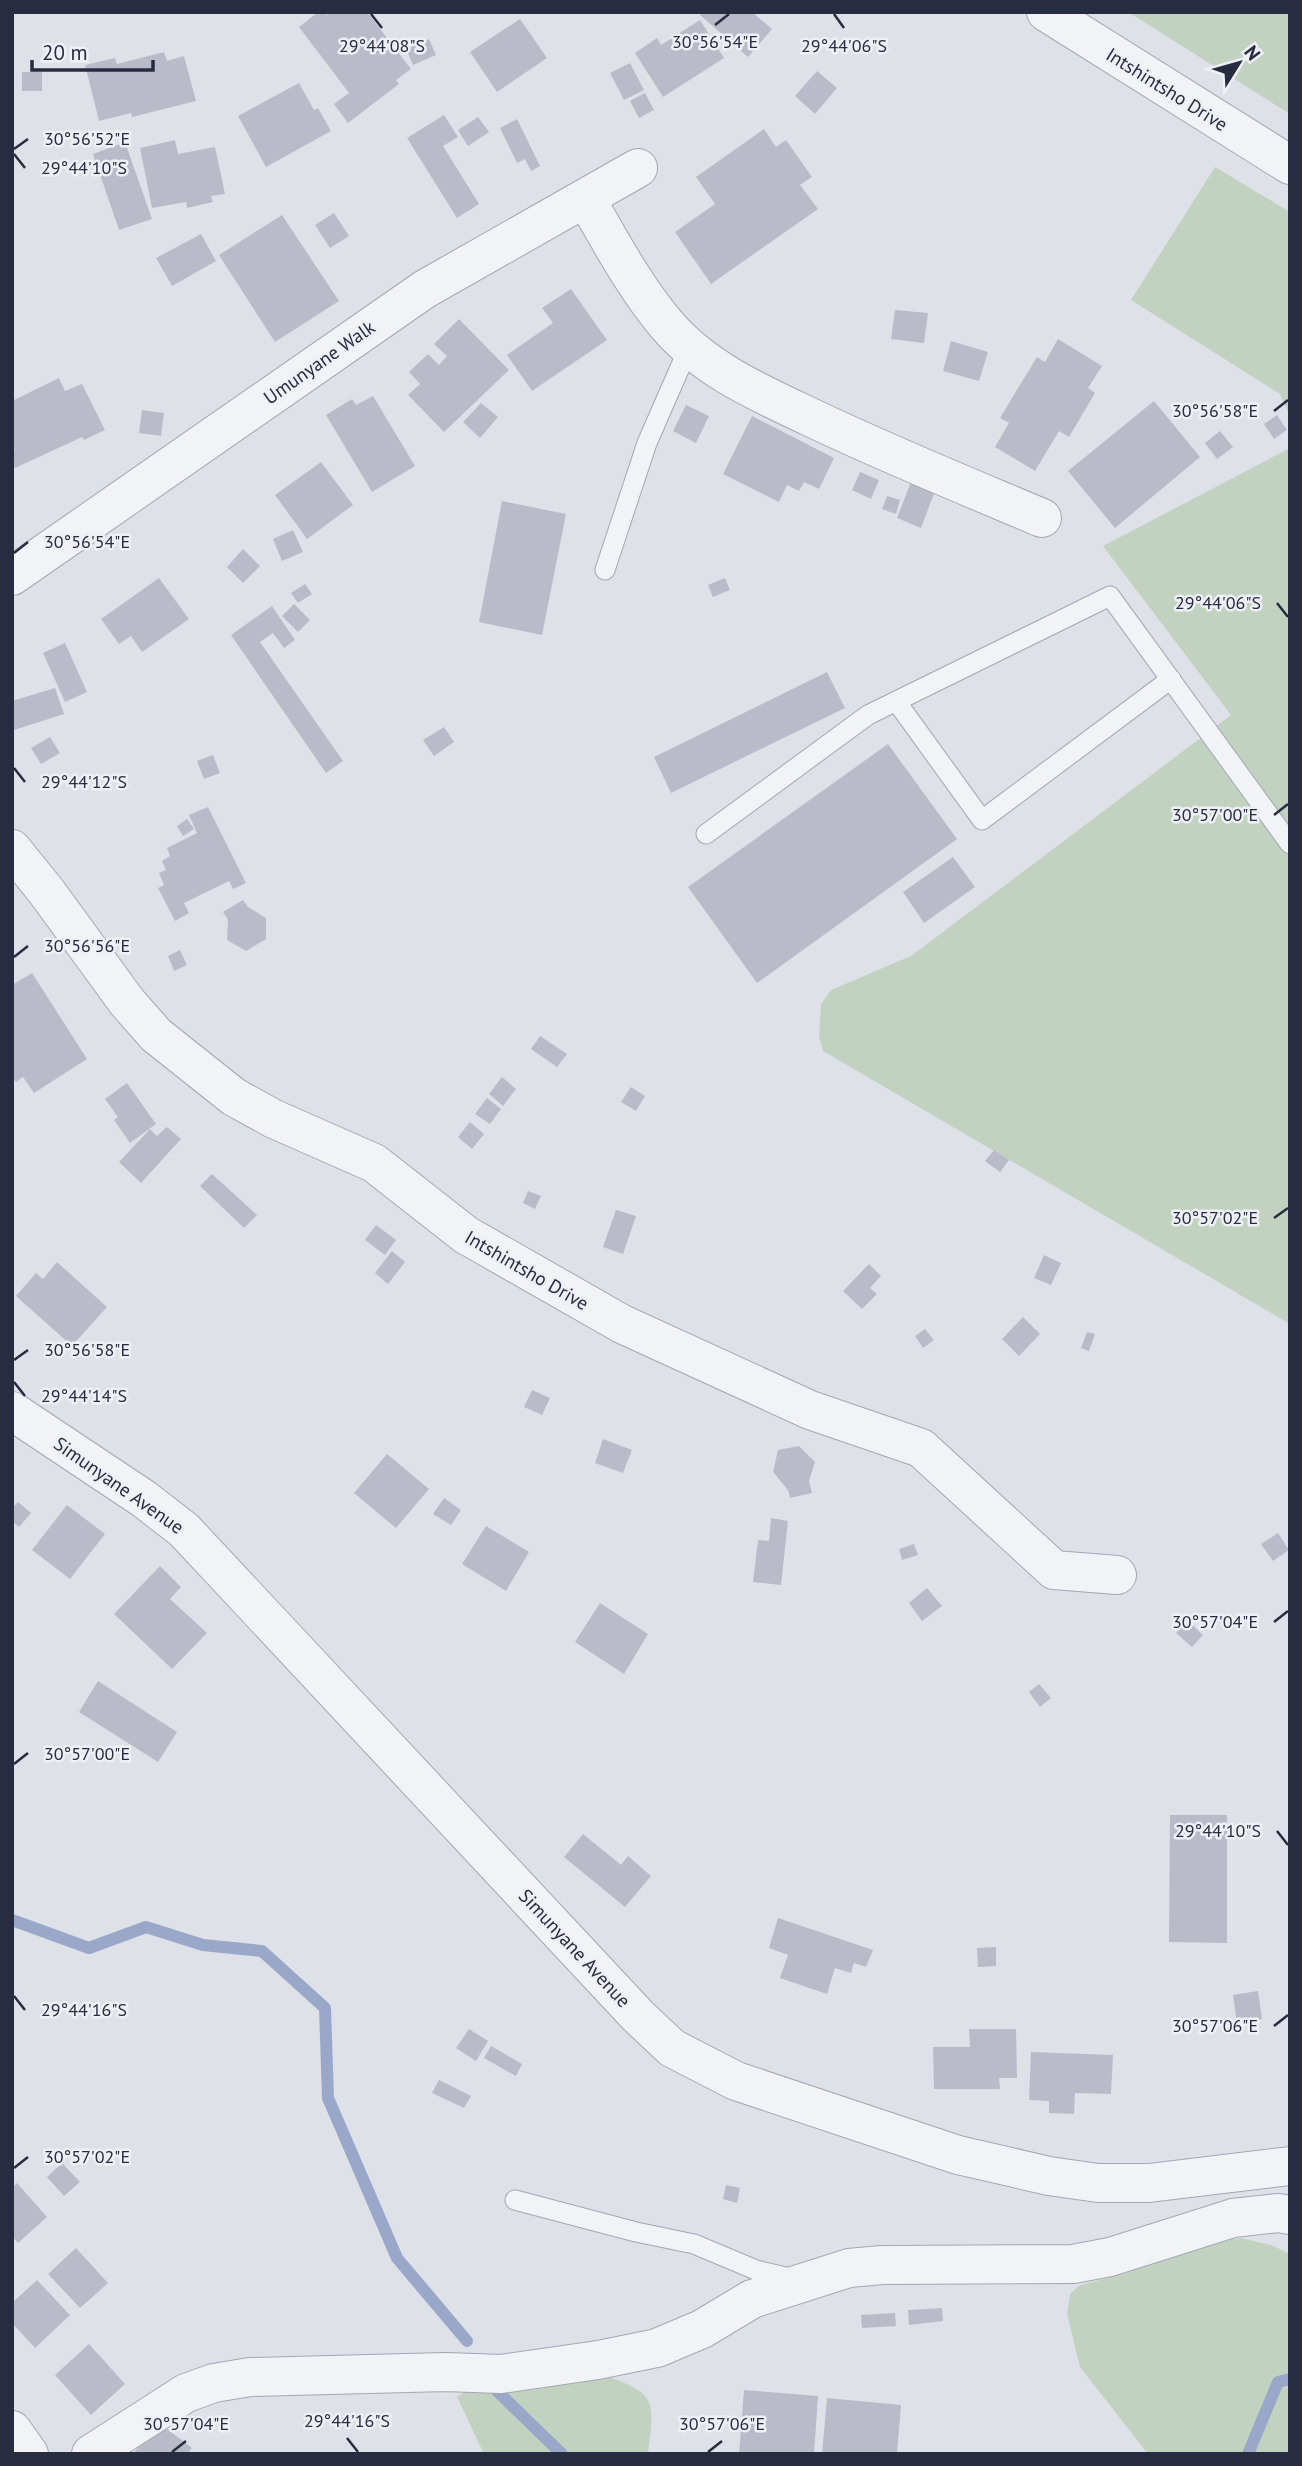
<svg xmlns="http://www.w3.org/2000/svg" width="1302" height="2466" font-family="'PT Sans',sans-serif">
<style>
.green{fill:#c1d3c0}
.lines{fill:none;stroke-linecap:round;stroke-linejoin:round}
.stream{stroke:#99a8c9;stroke-width:12}
.building{fill:#b9bcc8}
.service-casing{stroke:#a4a7b3;stroke-width:21}
.minor-casing{stroke:#a4a7b3;stroke-width:40}
.service{stroke:#f2f3f7;stroke-width:19}
.minor{stroke:#f2f3f7;stroke-width:38}
.ticks{fill:none;stroke:#282c40;stroke-width:2.5}
.labels{text-anchor:middle;dominant-baseline:central;stroke-width:5;stroke-linejoin:round;paint-order:stroke}
.street-label{font-size:19px;fill:#282c40;stroke:#eff0f6}
.ticks-label{font-size:18px;text-anchor:middle;fill:#282c40;stroke:#eff0f6;stroke-width:5;stroke-linejoin:round;paint-order:stroke}
</style>
<rect width="100%" height="100%" fill="#dfe1e9"/>
<path class="green" d="M 1128,12 L 1290,12 L 1290,114 Z
M 1215,167 L 1290,212 L 1290,416 L 1280,394 L 1131,300 Z
M 1290,448 L 1290,1324 L 823,1051 L 819,1037 L 821,1004 L 831,990 L 911,956 L 1231,715 L 1103,546 Z
M 1241,2238 L 1271,2245 L 1290,2254 L 1290,2454 L 1148,2454 L 1080,2367 L 1067,2314 L 1070,2294 L 1080,2285 L 1127,2273 L 1189,2246 Z
M 606,2376 C 659,2394 654,2403 648,2454 L 484,2454 L 457,2397 L 466,2391 L 534,2390 Z"/>
<g class="lines">
<path class="stream" d="M 12,1920 L 89,1948 L 146,1927 L 203,1945 L 262,1951 L 325,2008 L 328,2098 L 397,2258 L 467,2341
M 496,2390 L 562,2454
M 1248,2454 L 1278,2382 L 1290,2379"/>
</g>
<path class="building" d="M 318,12 L 324,12 L 327,15 L 331,12 L 367,12 L 411,69 L 396,80 L 399,84 L 348,123 L 334,104 L 349,93 L 299,27 Z
M 703,12 L 752,12 L 772,29 L 748,57 L 700,15 Z
M 520,19 L 547,58 L 497,92 L 470,52 Z
M 700,20 L 724,58 L 663,97 L 635,53 L 657,38 L 661,45 Z
M 429,39 L 436,55 L 413,65 L 406,49 Z
M 164,52 L 167,61 L 184,56 L 196,101 L 132,117 L 131,113 L 99,121 L 85,65 L 115,58 L 117,64 Z
M 630,63 L 644,90 L 624,100 L 610,73 Z
M 817,71 L 837,88 L 815,114 L 795,96 Z
M 22,72 L 42,72 L 42,91 L 22,91 Z
M 299,83 L 314,110 L 318,108 L 331,131 L 266,167 L 238,116 Z
M 645,93 L 654,110 L 639,118 L 630,101 Z
M 444,115 L 458,137 L 443,146 L 479,204 L 457,218 L 407,138 Z
M 478,117 L 489,132 L 468,146 L 458,130 Z
M 517,119 L 540,166 L 531,171 L 525,159 L 517,163 L 500,128 Z
M 764,129 L 776,147 L 786,140 L 812,177 L 800,185 L 818,209 L 711,284 L 675,232 L 715,204 L 696,177 Z
M 175,140 L 178,154 L 215,147 L 225,194 L 211,196 L 213,202 L 187,208 L 186,202 L 152,208 L 140,148 Z
M 125,142 L 152,219 L 119,230 L 93,154 Z
M 334,213 L 349,236 L 330,248 L 315,225 Z
M 282,215 L 339,301 L 275,342 L 219,255 Z
M 201,234 L 216,261 L 172,286 L 156,258 Z
M 571,289 L 607,340 L 532,391 L 507,355 L 553,323 L 542,308 Z
M 895,310 L 928,313 L 924,343 L 891,339 Z
M 459,319 L 509,370 L 444,432 L 408,395 L 420,384 L 409,372 L 428,354 L 439,365 L 447,356 L 434,344 Z
M 1058,339 L 1102,366 L 1088,388 L 1095,393 L 1069,437 L 1059,431 L 1035,471 L 995,447 L 1009,423 L 1000,418 L 1037,357 L 1045,362 Z
M 951,341 L 988,352 L 979,381 L 943,371 Z
M 59,378 L 65,391 L 82,384 L 105,430 L 84,440 L 82,437 L 15,468 L 12,462 L 12,450 L 15,449 L 12,444 L 12,401 Z
M 373,396 L 415,466 L 372,492 L 326,415 L 352,399 L 356,405 Z
M 1154,401 L 1200,457 L 1115,528 L 1068,471 Z
M 481,403 L 498,417 L 480,438 L 463,422 Z
M 686,405 L 709,416 L 696,443 L 673,431 Z
M 142,410 L 164,413 L 161,436 L 139,433 Z
M 1277,415 L 1287,430 L 1274,439 L 1264,424 Z
M 752,416 L 834,458 L 819,489 L 804,482 L 799,491 L 787,485 L 779,502 L 723,474 Z
M 1220,431 L 1233,447 L 1217,459 L 1205,443 Z
M 321,462 L 353,505 L 307,539 L 275,495 Z
M 860,472 L 879,480 L 871,499 L 852,490 Z
M 911,482 L 935,491 L 921,528 L 897,518 Z
M 887,496 L 900,500 L 896,514 L 882,509 Z
M 502,501 L 566,514 L 542,635 L 479,622 Z
M 293,530 L 303,552 L 282,561 L 273,539 Z
M 243,549 L 260,566 L 243,583 L 227,567 Z
M 159,578 L 189,619 L 142,652 L 131,636 L 119,644 L 101,619 Z
M 725,578 L 730,590 L 713,597 L 708,585 Z
M 305,584 L 312,594 L 298,603 L 291,593 Z
M 294,604 L 310,620 L 298,632 L 282,616 Z
M 272,606 L 295,640 L 284,648 L 273,633 L 260,642 L 343,761 L 326,773 L 231,635 Z
M 65,643 L 87,692 L 65,702 L 43,653 Z
M 827,672 L 845,708 L 671,793 L 654,757 Z
M 55,688 L 64,714 L 14,730 L 12,701 Z
M 444,727 L 454,742 L 434,756 L 423,740 Z
M 50,737 L 60,753 L 41,764 L 31,748 Z
M 888,744 L 957,839 L 757,983 L 688,887 Z
M 213,755 L 220,773 L 204,779 L 197,761 Z
M 208,807 L 246,883 L 233,889 L 229,881 L 184,903 L 189,913 L 175,921 L 158,888 L 164,885 L 159,873 L 166,870 L 162,861 L 170,856 L 167,848 L 197,833 L 189,815 Z
M 187,819 L 194,829 L 183,836 L 177,826 Z
M 953,857 L 975,887 L 924,923 L 903,892 Z
M 243,900 L 248,907 L 266,918 L 266,939 L 246,951 L 227,940 L 228,920 L 223,912 Z
M 180,950 L 187,965 L 174,971 L 168,956 Z
M 32,973 L 87,1059 L 34,1093 L 23,1077 L 16,1082 L 12,1077 L 12,1053 L 14,1052 L 12,1048 L 12,985 Z
M 540,1036 L 567,1054 L 557,1067 L 531,1049 Z
M 502,1077 L 516,1089 L 503,1106 L 489,1094 Z
M 127,1083 L 156,1124 L 130,1143 L 114,1120 L 118,1117 L 105,1099 Z
M 631,1087 L 645,1096 L 636,1111 L 621,1102 Z
M 487,1098 L 501,1109 L 490,1124 L 475,1114 Z
M 470,1122 L 484,1134 L 472,1149 L 458,1137 Z
M 167,1127 L 181,1139 L 141,1183 L 119,1162 L 150,1129 L 157,1136 Z
M 994,1150 L 1009,1160 L 1000,1172 L 985,1161 Z
M 212,1174 L 257,1215 L 244,1228 L 200,1186 Z
M 528,1191 L 541,1196 L 535,1209 L 523,1203 Z
M 616,1210 L 636,1216 L 623,1254 L 603,1247 Z
M 376,1225 L 396,1240 L 385,1255 L 365,1240 Z
M 392,1251 L 405,1262 L 388,1284 L 375,1273 Z
M 1044,1255 L 1061,1263 L 1051,1285 L 1034,1278 Z
M 57,1262 L 107,1307 L 72,1346 L 16,1296 L 36,1273 L 43,1279 Z
M 869,1264 L 881,1276 L 870,1288 L 877,1294 L 862,1309 L 843,1291 Z
M 1023,1317 L 1040,1334 L 1019,1356 L 1002,1339 Z
M 925,1329 L 934,1340 L 923,1348 L 915,1336 Z
M 1087,1332 L 1095,1334 L 1089,1351 L 1081,1348 Z
M 532,1390 L 550,1398 L 542,1415 L 524,1407 Z
M 603,1439 L 632,1450 L 623,1473 L 595,1463 Z
M 799,1446 L 815,1462 L 809,1481 L 812,1493 L 790,1498 L 788,1490 L 773,1472 L 778,1450 Z
M 387,1454 L 429,1489 L 396,1528 L 354,1493 Z
M 444,1498 L 461,1510 L 451,1525 L 433,1514 Z
M 18,1502 L 31,1513 L 19,1527 L 12,1521 L 12,1508 Z
M 67,1505 L 105,1534 L 70,1579 L 32,1550 Z
M 771,1518 L 788,1521 L 781,1585 L 753,1582 L 758,1540 L 769,1541 Z
M 486,1526 L 529,1552 L 506,1591 L 462,1564 Z
M 1278,1533 L 1289,1550 L 1273,1561 L 1261,1544 Z
M 914,1544 L 918,1555 L 902,1560 L 899,1549 Z
M 160,1566 L 181,1587 L 170,1599 L 207,1633 L 172,1669 L 114,1614 Z
M 927,1588 L 942,1606 L 922,1621 L 909,1603 Z
M 600,1603 L 648,1634 L 624,1674 L 575,1642 Z
M 1187,1620 L 1203,1635 L 1192,1647 L 1176,1633 Z
M 98,1681 L 177,1732 L 158,1762 L 79,1712 Z
M 1039,1684 L 1051,1698 L 1040,1707 L 1029,1692 Z
M 1170,1815 L 1227,1815 L 1227,1943 L 1169,1942 Z
M 583,1834 L 621,1865 L 628,1856 L 651,1876 L 625,1907 L 564,1857 Z
M 778,1918 L 873,1950 L 866,1967 L 854,1963 L 851,1973 L 835,1968 L 827,1994 L 780,1978 L 788,1955 L 769,1948 Z
M 996,1947 L 996,1966 L 978,1967 L 977,1948 Z
M 1258,1991 L 1262,2019 L 1237,2023 L 1233,1995 Z
M 469,2029 L 488,2041 L 476,2061 L 456,2048 Z
M 969,2029 L 1016,2029 L 1017,2078 L 999,2078 L 1000,2089 L 934,2089 L 933,2047 L 970,2047 Z
M 491,2046 L 522,2064 L 516,2076 L 484,2058 Z
M 1031,2052 L 1113,2055 L 1111,2094 L 1075,2093 L 1074,2114 L 1049,2113 L 1049,2101 L 1029,2100 Z
M 439,2080 L 471,2096 L 464,2108 L 432,2093 Z
M 62,2163 L 80,2182 L 64,2196 L 47,2177 Z
M 17,2183 L 47,2217 L 18,2243 L 12,2236 L 12,2188 Z
M 726,2185 L 740,2188 L 737,2203 L 723,2199 Z
M 76,2248 L 108,2283 L 80,2308 L 48,2274 Z
M 37,2280 L 70,2315 L 35,2348 L 12,2323 L 12,2303 Z
M 942,2308 L 943,2321 L 909,2325 L 908,2310 Z
M 895,2313 L 896,2326 L 862,2328 L 861,2315 Z
M 89,2344 L 125,2384 L 91,2415 L 55,2375 Z
M 744,2390 L 818,2396 L 814,2454 L 739,2454 Z
M 827,2398 L 901,2405 L 897,2454 L 822,2454 Z
M 158,2422 L 192,2448 L 187,2454 L 133,2454 Z"/>
<g class="lines">
<g class="service-casing">
<path id="service" d="M 605,570 L 647,443 L 689,347
M 896,701 L 982,820 L 1171,679
M 706,834 L 868,715 L 1110,596 L 1290,844
M 515,2200 L 636,2232 L 694,2244 L 756,2270 L 794,2279"/>
</g>
<g class="minor-casing">
<path id="minor" d="M 1046,12 L 1290,165
M 586,199 C 611,242 634,286 666,324 C 703,368 757,392 808,416 C 885,453 964,485 1042,518
M 12,576 L 425,289 L 638,168
M 12,849 L 46,891 L 127,1002 L 156,1035 L 234,1097 L 274,1119 L 374,1163 L 466,1235 L 622,1324 L 810,1410 L 921,1448 L 1054,1570 L 1117,1575
M 12,1411 L 144,1499 L 184,1530 L 638,2016 L 672,2048 L 736,2081 L 958,2155 L 1049,2176 L 1098,2183 L 1149,2183 L 1290,2166
M 12,2430 L 29,2454
M 91,2454 L 186,2393 L 214,2383 L 250,2377 L 446,2372 L 501,2374 L 598,2360 L 657,2348 L 702,2329 L 752,2299 L 849,2268 L 882,2265 L 1073,2264 L 1110,2257 L 1233,2218 L 1278,2213 L 1290,2215"/>
</g>
<use href="#service" class="service"/>
<use href="#minor" class="minor"/>
</g>
<path class="ticks" d="M 371,14 L 382,28M 834,14 L 844,28M 715,25 L 729,14M 14,149 L 28,139M 14,154 L 25,168M 1274,411 L 1288,400M 14,553 L 28,542M 1277,603 L 1288,617M 14,768 L 25,782M 1274,815 L 1288,804M 14,957 L 28,946M 1274,1218 L 1288,1208M 14,1360 L 28,1350M 14,1382 L 25,1396M 1274,1622 L 1288,1611M 14,1764 L 28,1753M 1277,1831 L 1288,1845M 14,1996 L 25,2010M 1274,2026 L 1288,2015M 14,2168 L 28,2157M 347,2438 L 358,2452M 172,2452 L 186,2441M 708,2452 L 722,2441"/>
<g class="labels">
<g class="street-label">
<text transform="translate(1167 89) rotate(32)">Intshintsho Drive</text>
<text transform="translate(319 362) rotate(-35)">Umunyane Walk</text>
<text transform="translate(527 1270) rotate(30)">Intshintsho Drive</text>
<text transform="translate(119 1485) rotate(35)">Simunyane Avenue</text>
<text transform="translate(575 1948) rotate(47)">Simunyane Avenue</text>
</g>
</g>
<g class="ticks-label">
<text x="715" y="48">30°56'54"E</text>
<text x="382" y="52">29°44'08"S</text>
<text x="844" y="52">29°44'06"S</text>
<text x="87" y="145">30°56'52"E</text>
<text x="84" y="174">29°44'10"S</text>
<text x="1215" y="417">30°56'58"E</text>
<text x="87" y="548">30°56'54"E</text>
<text x="1218" y="609">29°44'06"S</text>
<text x="84" y="788">29°44'12"S</text>
<text x="1215" y="821">30°57'00"E</text>
<text x="87" y="952">30°56'56"E</text>
<text x="1215" y="1224">30°57'02"E</text>
<text x="87" y="1356">30°56'58"E</text>
<text x="84" y="1402">29°44'14"S</text>
<text x="1215" y="1628">30°57'04"E</text>
<text x="87" y="1760">30°57'00"E</text>
<text x="1218" y="1837">29°44'10"S</text>
<text x="84" y="2016">29°44'16"S</text>
<text x="1215" y="2032">30°57'06"E</text>
<text x="87" y="2163">30°57'02"E</text>
<text x="347" y="2427">29°44'16"S</text>
<text x="186" y="2430">30°57'04"E</text>
<text x="722" y="2430">30°57'06"E</text>
</g>
<rect width="1302" height="2466" fill="none" stroke="#282c40" stroke-width="28"/>
<g transform="translate(1239 63) rotate(53)" stroke="#eff0f6" stroke-width="5" paint-order="stroke">
<path d="M0-5L12 26L0 18L-12 26Z" fill="#282c40"/>
<text y="-10" font-size="19" font-weight="bold" text-anchor="middle" fill="#282c40">N</text>
</g>
<path d="M32 60v10h121v-10" fill="none" stroke="#282c40" stroke-width="3.5"/>
<text x="42" y="60" font-size="21" fill="#282c40" stroke="#eff0f6" stroke-width="5" paint-order="stroke">20 m</text>
</svg>
